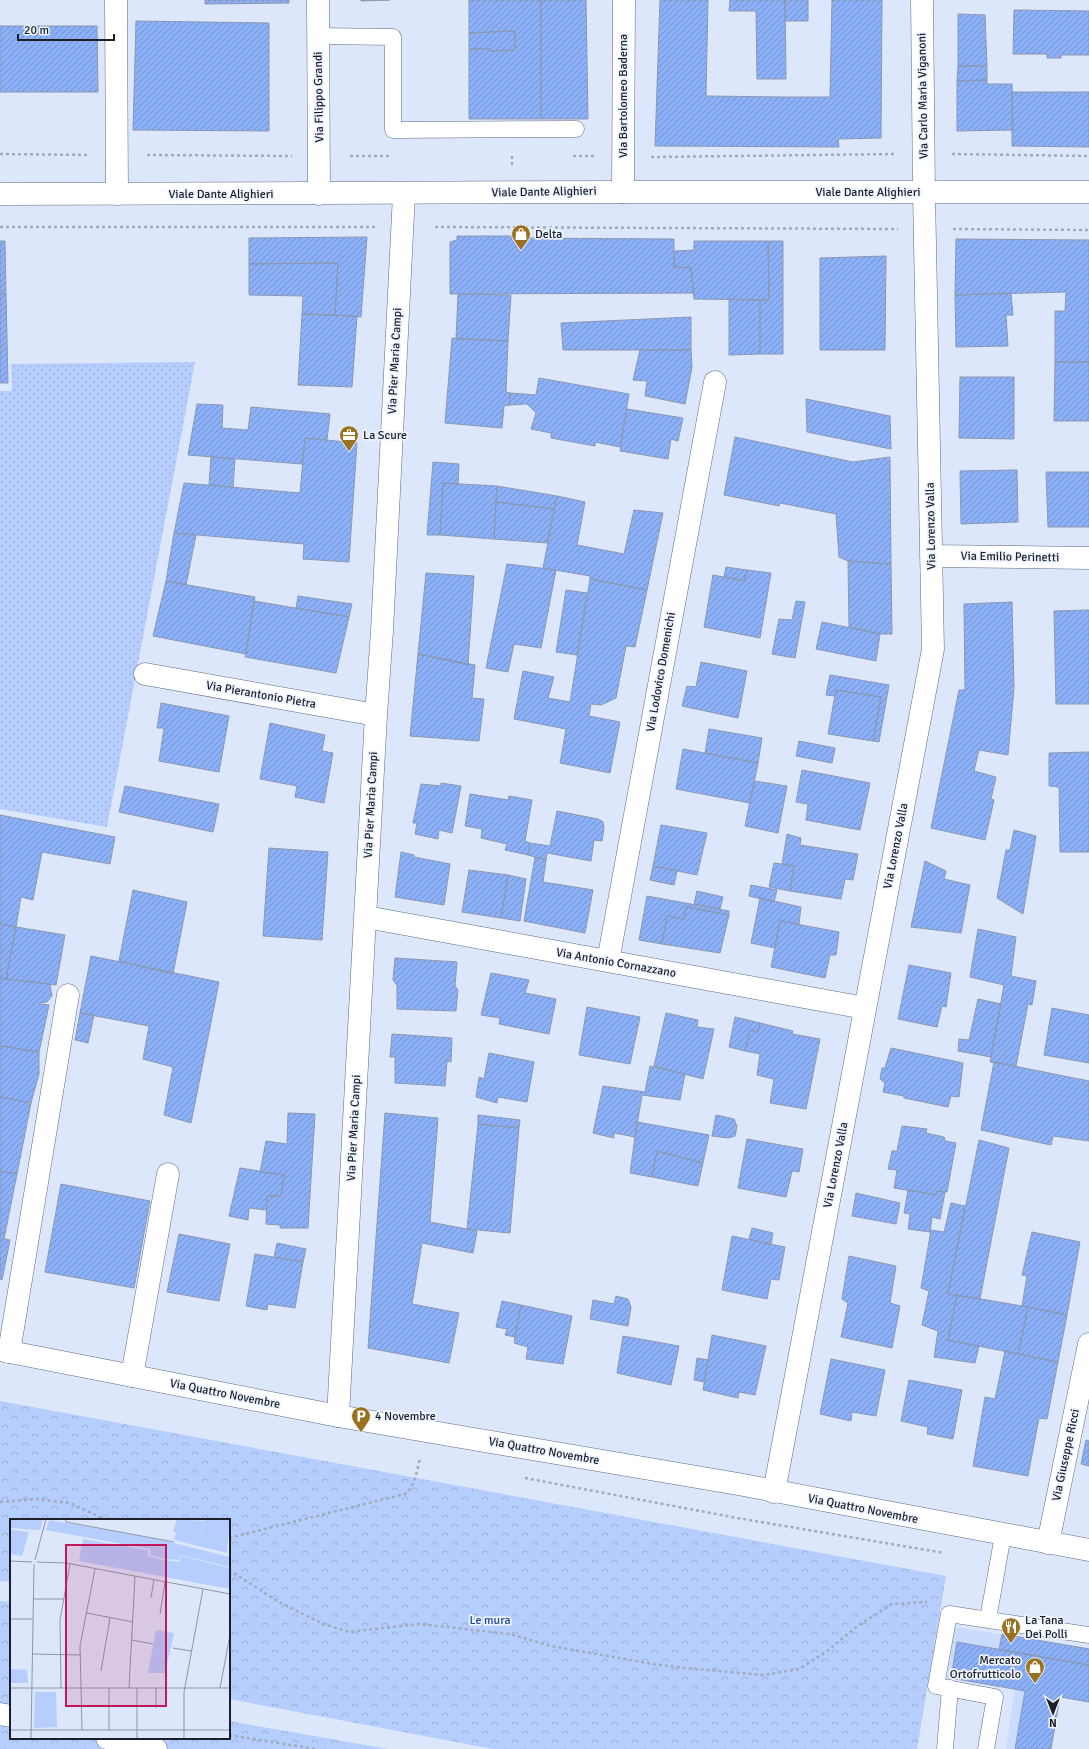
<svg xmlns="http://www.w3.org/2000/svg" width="1089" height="1749" font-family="Signika,sans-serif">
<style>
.built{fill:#cadcfd}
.grass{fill:url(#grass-dots)}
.park{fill:url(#park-crowns)}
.building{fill:url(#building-hatch);stroke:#8b98b0}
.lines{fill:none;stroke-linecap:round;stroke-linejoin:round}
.lane-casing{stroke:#5d6980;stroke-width:17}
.street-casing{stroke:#5d6980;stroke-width:23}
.secondary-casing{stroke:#5d6980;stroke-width:23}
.path{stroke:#a2abbc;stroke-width:2.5;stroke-dasharray:3 3;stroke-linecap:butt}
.lane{stroke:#fff;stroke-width:16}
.street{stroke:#fff;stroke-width:22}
.secondary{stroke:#fff;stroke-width:22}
.labels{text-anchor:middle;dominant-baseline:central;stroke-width:3.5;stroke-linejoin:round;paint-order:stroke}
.street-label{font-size:12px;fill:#1a1f28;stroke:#eef4ff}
.poi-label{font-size:12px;fill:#1a1f28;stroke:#eef4ff;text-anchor:start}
.park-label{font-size:12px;fill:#214699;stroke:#eef4ff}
.inset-road{fill:none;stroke:#8e97a7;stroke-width:1}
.view{fill:#c2185b;fill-opacity:0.15;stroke:#c2185b;stroke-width:2}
.inset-edge{fill:none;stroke:#1a1f28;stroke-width:2}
</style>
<defs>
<pattern id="grass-dots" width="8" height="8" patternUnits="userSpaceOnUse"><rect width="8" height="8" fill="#b5cefd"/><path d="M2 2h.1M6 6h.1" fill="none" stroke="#9bb0d9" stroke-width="1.8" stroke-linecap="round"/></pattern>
<pattern id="park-crowns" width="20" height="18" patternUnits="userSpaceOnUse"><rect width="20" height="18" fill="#b5cefd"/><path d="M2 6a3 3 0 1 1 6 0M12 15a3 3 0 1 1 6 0" fill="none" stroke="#9bb0d9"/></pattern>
<pattern id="building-hatch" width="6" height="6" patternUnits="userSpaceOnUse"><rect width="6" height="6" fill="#8cb1f9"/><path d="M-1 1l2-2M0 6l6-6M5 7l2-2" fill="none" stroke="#728fca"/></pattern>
</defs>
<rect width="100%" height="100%" fill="#dce7fc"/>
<path class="built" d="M 954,1627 L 1089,1648 L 1089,1699 L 1057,1695 L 1049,1749 L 1006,1749 L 1015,1689 L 947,1679 Z"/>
<path class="grass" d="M 195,362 L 107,827 L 0,809 L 0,391 L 12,391 L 11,364 Z"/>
<path class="park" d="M 0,1401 L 946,1576 L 917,1749 L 493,1749 L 229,1699 L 229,1520 L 11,1520 L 11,1582 L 0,1581 Z
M 0,1601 L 11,1602 L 11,1738 L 229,1738 L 229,1721 L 388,1749 L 0,1749 Z"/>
<path class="building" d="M 205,0 L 289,0 L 289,3 L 205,4 Z
M 361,0 L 390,0 L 361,1 Z
M 469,0 L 541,0 L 541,119 L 469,119 L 469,49 L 490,49 L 490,51 L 515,50 L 515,31 L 469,33 Z
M 541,0 L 586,0 L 588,119 L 541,119 Z
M 660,0 L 708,0 L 706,96 L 785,97 L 830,97 L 832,0 L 882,0 L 881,138 L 838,139 L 839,147 L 655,146 Z
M 730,0 L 785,0 L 786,79 L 757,79 L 756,11 L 729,11 Z
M 785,0 L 808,0 L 808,21 L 785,21 Z
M 1014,10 L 1089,11 L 1089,55 L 1061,55 L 1061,58 L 1047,58 L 1047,54 L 1013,54 Z
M 958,14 L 985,15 L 987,66 L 958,66 Z
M 136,21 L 269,23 L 269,131 L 133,130 Z
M 0,26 L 97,26 L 98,92 L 0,92 Z
M 515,31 L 515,50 L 490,51 L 490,49 L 469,49 L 469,33 Z
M 958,66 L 987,66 L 987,80 L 957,81 Z
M 987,80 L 987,84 L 1012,84 L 1013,130 L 957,131 L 957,81 Z
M 1012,92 L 1089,92 L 1089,147 L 1012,146 Z
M 457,236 L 512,236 L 512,238 L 674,239 L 674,267 L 691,268 L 694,293 L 450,294 L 450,242 L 457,240 Z
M 367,237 L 361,317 L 335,315 L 338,263 L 249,264 L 249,238 Z
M 956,239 L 1089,240 L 1089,362 L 1055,362 L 1055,311 L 1065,311 L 1066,292 L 955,295 Z
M 0,241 L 5,241 L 6,294 L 0,294 Z
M 694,241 L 768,241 L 769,300 L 694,299 L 691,268 L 674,267 L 675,251 L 694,250 Z
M 768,241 L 783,241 L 783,354 L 760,354 L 760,300 L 769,300 Z
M 886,256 L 885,350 L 820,350 L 820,258 Z
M 338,263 L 335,315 L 302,314 L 303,296 L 249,295 L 249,264 Z
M 1011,293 L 1013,315 L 1006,315 L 1008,346 L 956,347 L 955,295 Z
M 0,294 L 6,294 L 8,383 L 0,383 Z
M 458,294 L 511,295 L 508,341 L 456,339 Z
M 729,299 L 760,300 L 760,354 L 729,355 Z
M 302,314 L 357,316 L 352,387 L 298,385 Z
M 691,317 L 691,350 L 563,350 L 561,323 Z
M 452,338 L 508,341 L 506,392 L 510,393 L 510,405 L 504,406 L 502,428 L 445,423 Z
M 640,350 L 691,350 L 692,367 L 685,404 L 645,396 L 647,381 L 633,380 Z
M 1055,362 L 1089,362 L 1089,421 L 1054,421 Z
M 960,377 L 1014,377 L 1014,439 L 959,438 Z
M 539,378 L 629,394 L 620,447 L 595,442 L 595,446 L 551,438 L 551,433 L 531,429 L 536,413 L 527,404 L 510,405 L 510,393 L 536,395 Z
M 806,399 L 890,416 L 891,449 L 807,432 Z
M 197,404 L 223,405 L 222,428 L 248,430 L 251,407 L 330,414 L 327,440 L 305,438 L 302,464 L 188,455 Z
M 627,409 L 683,418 L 678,441 L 671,439 L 668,459 L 620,451 Z
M 735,437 L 853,462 L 890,457 L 891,564 L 848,561 L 839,557 L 836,514 L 780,503 L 779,506 L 724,495 Z
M 305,438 L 357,443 L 349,562 L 303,559 L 304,544 L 174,533 L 184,483 L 300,493 Z
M 211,457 L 235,459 L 233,487 L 209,485 Z
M 433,462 L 459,464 L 458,484 L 443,483 L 440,535 L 427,535 Z
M 1017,470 L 1018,522 L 961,524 L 960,471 Z
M 1046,472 L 1089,472 L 1089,527 L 1048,527 Z
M 443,483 L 497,486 L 494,539 L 440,535 Z
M 497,486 L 557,496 L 554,509 L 496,502 Z
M 557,496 L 585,502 L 577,545 L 624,554 L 634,510 L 663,513 L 647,590 L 590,579 L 590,576 L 543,568 Z
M 496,502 L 554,509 L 547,543 L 494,539 Z
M 174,533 L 196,535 L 186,585 L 166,581 Z
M 848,561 L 891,564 L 892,634 L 880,634 L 849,627 Z
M 507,564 L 556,570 L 541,648 L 514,644 L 508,672 L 486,668 Z
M 726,567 L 747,570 L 744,581 L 724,577 Z
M 747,570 L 771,573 L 760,638 L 704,627 L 713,575 L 744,581 Z
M 426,573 L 474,576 L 468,665 L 418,654 Z
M 590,579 L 647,590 L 635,647 L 626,646 L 616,698 L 601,705 L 591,704 L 589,716 L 620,722 L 610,773 L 560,763 L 566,729 L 514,719 L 523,671 L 554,677 L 548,698 L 570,702 Z
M 166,581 L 255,597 L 246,654 L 153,636 Z
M 566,590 L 587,593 L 577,655 L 556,652 Z
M 298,596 L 352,604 L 349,617 L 296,608 Z
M 254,601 L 349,617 L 336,673 L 245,657 Z
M 796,601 L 805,602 L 795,658 L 772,654 L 779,619 L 792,620 Z
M 1012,602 L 1014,688 L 1008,755 L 979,750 L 974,771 L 996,777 L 991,799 L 994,800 L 985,840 L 931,828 L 959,690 L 965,690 L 964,604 Z
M 1089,610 L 1089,704 L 1056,704 L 1054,611 Z
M 822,622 L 880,634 L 876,661 L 816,649 Z
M 418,654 L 475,665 L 472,698 L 484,699 L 479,741 L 410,736 Z
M 701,662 L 747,671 L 738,718 L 682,706 L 687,686 L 696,687 Z
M 830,675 L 889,685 L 879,742 L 873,741 L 881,697 L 836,690 L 835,696 L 826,695 Z
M 836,690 L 881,697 L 873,741 L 828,734 Z
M 161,703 L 229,716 L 219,772 L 159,761 L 164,728 L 157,728 Z
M 270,723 L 325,735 L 322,751 L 333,753 L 324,803 L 295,797 L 297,786 L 260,779 Z
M 709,729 L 762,738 L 758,763 L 705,753 Z
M 799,741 L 835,748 L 832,763 L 796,756 Z
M 683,749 L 758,763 L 750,803 L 676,789 Z
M 1089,752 L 1089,852 L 1060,852 L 1059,787 L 1049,786 L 1049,753 Z
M 802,770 L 870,783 L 860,830 L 806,820 L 808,804 L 796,802 Z
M 754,781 L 787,786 L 778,833 L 745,826 Z
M 441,783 L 461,786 L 452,833 L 439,830 L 438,839 L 415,834 L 417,823 L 413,823 L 421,784 L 441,786 Z
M 125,786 L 219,804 L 213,832 L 119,812 Z
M 470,794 L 508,800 L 509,796 L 532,800 L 525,841 L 530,843 L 528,855 L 505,850 L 507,844 L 481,838 L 482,829 L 465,826 Z
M 557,811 L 598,819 L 603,822 L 604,828 L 602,841 L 594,840 L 591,861 L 547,853 L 546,860 L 528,855 L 530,843 L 550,846 Z
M 0,815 L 115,837 L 110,864 L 42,852 L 33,900 L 21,897 L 16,927 L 0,924 Z
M 661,825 L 707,833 L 697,875 L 653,866 Z
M 1014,830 L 1036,836 L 1023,914 L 997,898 L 1006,850 L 1010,850 Z
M 787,834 L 801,838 L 800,845 L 858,854 L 853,880 L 845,879 L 841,899 L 790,891 L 794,866 L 782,864 Z
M 269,848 L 328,852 L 322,940 L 263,936 Z
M 401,852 L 414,855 L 414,857 L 450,864 L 444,905 L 395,897 Z
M 535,857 L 546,860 L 543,882 L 593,890 L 585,933 L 524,921 Z
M 925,861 L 946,871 L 944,879 L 970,885 L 961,933 L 911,927 Z
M 774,863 L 794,866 L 790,891 L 769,887 Z
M 653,866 L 677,871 L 674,885 L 650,880 Z
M 469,870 L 508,875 L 501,918 L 462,912 Z
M 508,875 L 526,879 L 520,921 L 501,918 Z
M 751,885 L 777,890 L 774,902 L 749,896 Z
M 133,890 L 187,902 L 173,974 L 119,961 Z
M 697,891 L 723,897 L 720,909 L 694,904 Z
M 647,896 L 729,911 L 729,915 L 686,907 L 684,919 L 667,916 L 662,944 L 639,940 Z
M 760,898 L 801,907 L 799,924 L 780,921 L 775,948 L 751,943 Z
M 686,907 L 729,915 L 720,953 L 662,944 L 667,916 L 684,919 Z
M 780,921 L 839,932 L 836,955 L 830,955 L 825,978 L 771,967 Z
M 0,924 L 16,927 L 6,979 L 0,978 Z
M 16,927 L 65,935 L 56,985 L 6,979 Z
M 978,929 L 1016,937 L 1011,976 L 1036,981 L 1032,1005 L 1028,1004 L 1016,1066 L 990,1062 L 1004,985 L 970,977 Z
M 91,956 L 219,982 L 191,1123 L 164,1115 L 173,1067 L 143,1059 L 149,1026 L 80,1013 Z
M 395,958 L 457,962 L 455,986 L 458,990 L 456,1011 L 397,1009 L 397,985 L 393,980 Z
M 909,965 L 951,973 L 946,1007 L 942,1006 L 937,1027 L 898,1019 Z
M 491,973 L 529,980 L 525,993 L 556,999 L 549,1034 L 499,1024 L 500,1018 L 481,1015 Z
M 0,978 L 50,984 L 52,996 L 47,1002 L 40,1003 L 40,1004 L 49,1005 L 39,1052 L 0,1046 Z
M 978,999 L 1001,1004 L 991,1057 L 958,1051 L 959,1039 L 969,1040 Z
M 587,1007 L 640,1017 L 630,1064 L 579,1055 Z
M 1052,1008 L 1089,1015 L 1089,1063 L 1044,1055 Z
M 80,1013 L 94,1015 L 88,1043 L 75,1040 Z
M 666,1013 L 698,1020 L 697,1027 L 714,1029 L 703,1079 L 654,1066 Z
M 735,1017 L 760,1023 L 758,1032 L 750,1030 L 745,1051 L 729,1047 Z
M 760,1023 L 793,1031 L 792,1034 L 820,1039 L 806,1109 L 770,1103 L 774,1079 L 757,1075 L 760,1054 L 745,1051 L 750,1030 L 758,1032 Z
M 392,1034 L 452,1038 L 451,1062 L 447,1061 L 445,1086 L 395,1083 L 395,1057 L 390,1057 Z
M 0,1046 L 39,1052 L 39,1074 L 31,1103 L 0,1097 Z
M 891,1048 L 963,1063 L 959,1097 L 951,1096 L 948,1107 L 904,1098 L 904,1096 L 883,1092 L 885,1083 L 880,1079 L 882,1068 L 885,1068 Z
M 489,1053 L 534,1062 L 527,1102 L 498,1097 L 497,1103 L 476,1097 L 479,1077 L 484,1079 Z
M 994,1062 L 1089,1081 L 1089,1141 L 1053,1136 L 1051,1145 L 981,1130 Z
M 650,1066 L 685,1074 L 680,1100 L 642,1095 L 635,1137 L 614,1133 L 614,1138 L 593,1133 L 603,1086 L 645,1092 Z
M 0,1097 L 31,1103 L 17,1174 L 0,1171 Z
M 288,1113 L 315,1114 L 308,1228 L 280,1228 L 280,1225 L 266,1224 L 267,1196 L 281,1196 L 284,1175 L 260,1172 L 266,1141 L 287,1144 Z
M 385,1113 L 438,1118 L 430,1222 L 477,1231 L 473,1253 L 422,1243 L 412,1304 L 459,1313 L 449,1363 L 368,1348 Z
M 478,1115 L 520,1120 L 519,1128 L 478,1124 Z
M 716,1115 L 734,1119 L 737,1126 L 735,1136 L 728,1138 L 712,1136 Z
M 637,1122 L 709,1135 L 703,1163 L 657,1151 L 652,1177 L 630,1173 Z
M 478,1124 L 519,1128 L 510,1233 L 467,1229 Z
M 902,1126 L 927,1129 L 926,1133 L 944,1137 L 945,1141 L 956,1143 L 947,1192 L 937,1191 L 936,1195 L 894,1188 L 897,1170 L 888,1169 L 892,1151 L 897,1151 Z
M 747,1139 L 803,1149 L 799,1172 L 792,1171 L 786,1197 L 738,1188 Z
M 979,1140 L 1009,1148 L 980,1299 L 948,1294 Z
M 657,1151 L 703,1163 L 698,1186 L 652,1177 Z
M 240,1168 L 284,1175 L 281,1196 L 267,1196 L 266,1210 L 249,1208 L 248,1220 L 229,1216 Z
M 0,1171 L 17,1174 L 4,1239 L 10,1240 L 2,1280 L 0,1279 Z
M 61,1184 L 150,1201 L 134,1288 L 45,1272 Z
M 908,1190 L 936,1195 L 937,1191 L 945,1192 L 940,1219 L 932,1217 L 930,1232 L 908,1229 L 910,1214 L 904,1213 Z
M 856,1193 L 900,1203 L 896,1224 L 852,1216 Z
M 951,1203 L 965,1206 L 948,1294 L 957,1295 L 948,1340 L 979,1346 L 975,1363 L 934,1357 L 938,1331 L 922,1325 L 929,1291 L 921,1288 L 931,1230 L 944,1232 Z
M 752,1228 L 773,1233 L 771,1245 L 749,1239 Z
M 1032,1232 L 1080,1242 L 1067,1315 L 1022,1306 L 1027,1276 L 1022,1275 Z
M 179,1234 L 230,1244 L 219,1301 L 167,1292 Z
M 732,1236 L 785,1247 L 779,1280 L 771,1279 L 767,1299 L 722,1290 Z
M 277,1243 L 306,1249 L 303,1262 L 274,1257 Z
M 255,1254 L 303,1262 L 295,1308 L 268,1304 L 267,1310 L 246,1306 Z
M 849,1256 L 896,1266 L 890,1303 L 900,1306 L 892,1348 L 841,1337 L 848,1303 L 842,1299 Z
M 957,1295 L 1028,1307 L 1018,1354 L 948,1340 Z
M 616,1296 L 628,1299 L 631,1307 L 628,1326 L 590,1319 L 593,1300 L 614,1304 Z
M 502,1301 L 521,1305 L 515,1337 L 505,1335 L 507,1329 L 496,1327 Z
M 521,1305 L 572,1316 L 563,1364 L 526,1359 L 528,1347 L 514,1343 Z
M 1028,1307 L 1067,1315 L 1058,1362 L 1018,1354 Z
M 712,1335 L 766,1346 L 755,1395 L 739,1392 L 738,1398 L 703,1390 Z
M 623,1336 L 679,1346 L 671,1385 L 617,1373 Z
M 1005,1351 L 1058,1362 L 1047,1419 L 1039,1418 L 1028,1476 L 973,1466 L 985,1397 L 995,1399 Z
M 697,1358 L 708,1360 L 704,1382 L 694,1380 Z
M 831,1359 L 885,1370 L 876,1416 L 852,1412 L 851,1421 L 820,1414 Z
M 909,1380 L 962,1390 L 953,1439 L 927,1434 L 928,1427 L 901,1421 Z
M 1086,1440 L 1089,1441 L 1089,1466 L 1081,1464 Z
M 1002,1634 L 1089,1649 L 1089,1665 L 999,1650 Z
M 957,1642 L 1089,1665 L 1089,1702 L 1060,1697 L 1051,1749 L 1015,1749 L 1025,1691 L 951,1678 Z"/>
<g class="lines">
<g class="lane-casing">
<path id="lane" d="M 318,36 L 393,37 L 393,130 L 576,129
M 988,1619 L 1003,1535
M 945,1749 L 950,1688
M 986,1749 L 995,1697 L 936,1686 L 949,1614 L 1089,1635"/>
</g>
<g class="street-casing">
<path id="street" d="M 116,0 L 117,194
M 318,0 L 319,194
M 623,192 L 624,0
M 931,556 L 1089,558
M 145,674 L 376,715
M 366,917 L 865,1008
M 608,961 L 715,382
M 9,1352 L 68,995
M 132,1376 L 168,1174
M 338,1416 L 376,715 L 382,631 L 404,194
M 774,1492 L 933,649 L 924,193 L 922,0
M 1048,1543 L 1089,1344
M 0,1714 L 11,1716
M 107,1738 L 156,1749"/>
</g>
<g class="secondary-casing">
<path id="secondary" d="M 0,194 L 623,192 L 1089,192
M 0,1350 L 338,1416 L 738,1484 L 1089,1550"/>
</g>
<path class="path" d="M 0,154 L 90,155
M 952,154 L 1089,156
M 147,155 L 292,156
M 350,156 L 390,156
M 573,156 L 596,156
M 651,157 L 896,154
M 512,165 L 512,156
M 0,227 L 375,227
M 435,227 L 898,229
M 953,229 L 1089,230
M 525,1478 L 732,1517 L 944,1553
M 0,1502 L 36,1499 L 70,1503 L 106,1520
M 229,1538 L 405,1494 C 415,1487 417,1470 420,1458
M 229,1570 L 279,1602 L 321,1623 L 349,1632 L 419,1624 L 510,1634 L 551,1646 L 653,1664 L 694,1669 L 764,1675 L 799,1669 L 826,1652 L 859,1625 L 892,1604 L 927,1602
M 229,1735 L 315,1749"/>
<use href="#lane" class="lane"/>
<use href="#street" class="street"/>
<use href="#secondary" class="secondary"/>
</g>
<defs>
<g id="shop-pin" transform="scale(1)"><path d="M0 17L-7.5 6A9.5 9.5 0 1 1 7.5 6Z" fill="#9a711e" stroke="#eef4ff"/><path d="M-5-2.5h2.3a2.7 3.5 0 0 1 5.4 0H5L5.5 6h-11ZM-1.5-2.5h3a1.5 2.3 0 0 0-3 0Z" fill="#fff"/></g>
<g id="office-pin" transform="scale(1)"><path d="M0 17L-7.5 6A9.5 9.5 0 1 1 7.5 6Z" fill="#9a711e" stroke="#eef4ff"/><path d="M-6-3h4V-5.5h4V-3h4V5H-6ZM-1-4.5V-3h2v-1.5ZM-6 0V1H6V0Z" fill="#fff"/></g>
<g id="parking-pin" transform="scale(1)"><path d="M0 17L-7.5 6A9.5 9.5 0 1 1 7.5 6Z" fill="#9a711e" stroke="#eef4ff"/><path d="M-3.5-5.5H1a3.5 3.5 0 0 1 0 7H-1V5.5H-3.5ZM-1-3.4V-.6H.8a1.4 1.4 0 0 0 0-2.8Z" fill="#fff"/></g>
<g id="restaurant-pin" transform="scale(1)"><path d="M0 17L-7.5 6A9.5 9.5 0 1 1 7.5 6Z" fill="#9a711e" stroke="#eef4ff"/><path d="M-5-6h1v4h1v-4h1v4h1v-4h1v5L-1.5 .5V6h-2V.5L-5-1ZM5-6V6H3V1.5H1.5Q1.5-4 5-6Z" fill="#fff"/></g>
</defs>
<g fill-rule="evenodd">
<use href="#shop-pin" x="521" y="234"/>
<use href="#office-pin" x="349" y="435"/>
<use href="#parking-pin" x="361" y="1416"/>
<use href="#restaurant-pin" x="1011" y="1627"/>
<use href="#shop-pin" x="1035" y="1667"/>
</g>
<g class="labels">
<g class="street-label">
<text transform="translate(623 96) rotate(-90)">Via Bartolomeo Baderna</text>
<text transform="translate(923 96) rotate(-91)">Via Carlo Maria Viganoni</text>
<text transform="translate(319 97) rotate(-91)">Via Filippo Grandi</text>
<text transform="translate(544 192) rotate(-1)">Viale Dante Alighieri</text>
<text x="868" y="192">Viale Dante Alighieri</text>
<text x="221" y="194">Viale Dante Alighieri</text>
<text transform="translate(395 361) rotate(-87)">Via Pier Maria Campi</text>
<text transform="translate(931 526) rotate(-91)">Via Lorenzo Valla</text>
<text transform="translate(1010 557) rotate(1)">Via Emilio Perinetti</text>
<text transform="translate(661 672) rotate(-80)">Via Lodovico Domenichi</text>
<text transform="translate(261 695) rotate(10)">Via Pierantonio Pietra</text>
<text transform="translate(371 805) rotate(-87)">Via Pier Maria Campi</text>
<text transform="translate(896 846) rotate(-79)">Via Lorenzo Valla</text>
<text transform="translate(616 963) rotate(10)">Via Antonio Cornazzano</text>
<text transform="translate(354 1128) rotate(-87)">Via Pier Maria Campi</text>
<text transform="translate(836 1165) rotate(-79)">Via Lorenzo Valla</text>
<text transform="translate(225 1394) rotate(11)">Via Quattro Novembre</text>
<text transform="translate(544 1451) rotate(10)">Via Quattro Novembre</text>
<text transform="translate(1066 1455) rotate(-78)">Via Giuseppe Ricci</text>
<text transform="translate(863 1509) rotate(11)">Via Quattro Novembre</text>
</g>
<g class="poi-label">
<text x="535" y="234">Delta</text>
<text x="363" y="435">La Scure</text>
<text x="375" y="1416">4 Novembre</text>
<text x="1025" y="1620">La Tana<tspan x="1025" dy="14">Dei Polli</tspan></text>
<text x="1021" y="1660" text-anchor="end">Mercato<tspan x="1021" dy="14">Ortofrutticolo</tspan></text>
</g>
<g class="park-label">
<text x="490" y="1620">Le mura</text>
</g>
</g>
<g transform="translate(10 1519)">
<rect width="220" height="220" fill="#dce7fc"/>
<path d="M 167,0 L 194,2 L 188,27 L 164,21 L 166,14 L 163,13 ZM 146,111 L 164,114 L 155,154 L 138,154 Z" fill="#b5cefd"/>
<path d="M 0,0 L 33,0 L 30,11 L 0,9 ZM 39,1 L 148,20 L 220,38 L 220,48 L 170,36 L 169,41 L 154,40 L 140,36 L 140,30 L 36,11 ZM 73,20 L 138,31 L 138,37 L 153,41 L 169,43 L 171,37 L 220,49 L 220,70 L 69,42 ZM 0,150 L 17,151 L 18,164 L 0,164 ZM 25,173 L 46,173 L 47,208 L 24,209 Z" fill="#b5cefd"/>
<path d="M 195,0 L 220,0 L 217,34 L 188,27 ZM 1,11 L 19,13 L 12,37 L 0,35 Z" fill="#b5cefd"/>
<path class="inset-road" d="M 56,0 L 56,3 L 164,23M 25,41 L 36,0M 0,42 L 22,43M 27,43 L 56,44 L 220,75M 141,79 L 144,60M 23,80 L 53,80M 77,94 L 123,103M 150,95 L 155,63M 0,100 L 23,100M 122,121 L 143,125M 163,129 L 181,132M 22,135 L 71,136M 91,152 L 100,99M 0,169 L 220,169M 51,169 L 50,101 L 60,45M 119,169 L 125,57M 127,169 L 127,220M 146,169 L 146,189M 210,169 L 220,116M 0,211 L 220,211M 72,211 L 70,127 L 85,50M 99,211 L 99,169M 21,220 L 24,45M 174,220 L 174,173 L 193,70"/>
<path class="view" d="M 56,26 L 156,26 L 156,187 L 56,187 Z"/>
<rect width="220" height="220" class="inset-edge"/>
</g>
<g transform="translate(1053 1713) rotate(180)" stroke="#eef4ff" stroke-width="3" paint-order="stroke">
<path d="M0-3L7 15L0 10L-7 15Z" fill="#1a1f28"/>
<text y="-6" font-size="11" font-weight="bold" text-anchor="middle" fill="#1a1f28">N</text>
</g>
<path d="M18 34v6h96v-6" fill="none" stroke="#1a1f28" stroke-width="2"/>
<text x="24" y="34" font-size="12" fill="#1a1f28" stroke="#eef4ff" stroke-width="3" paint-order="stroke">20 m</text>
</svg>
